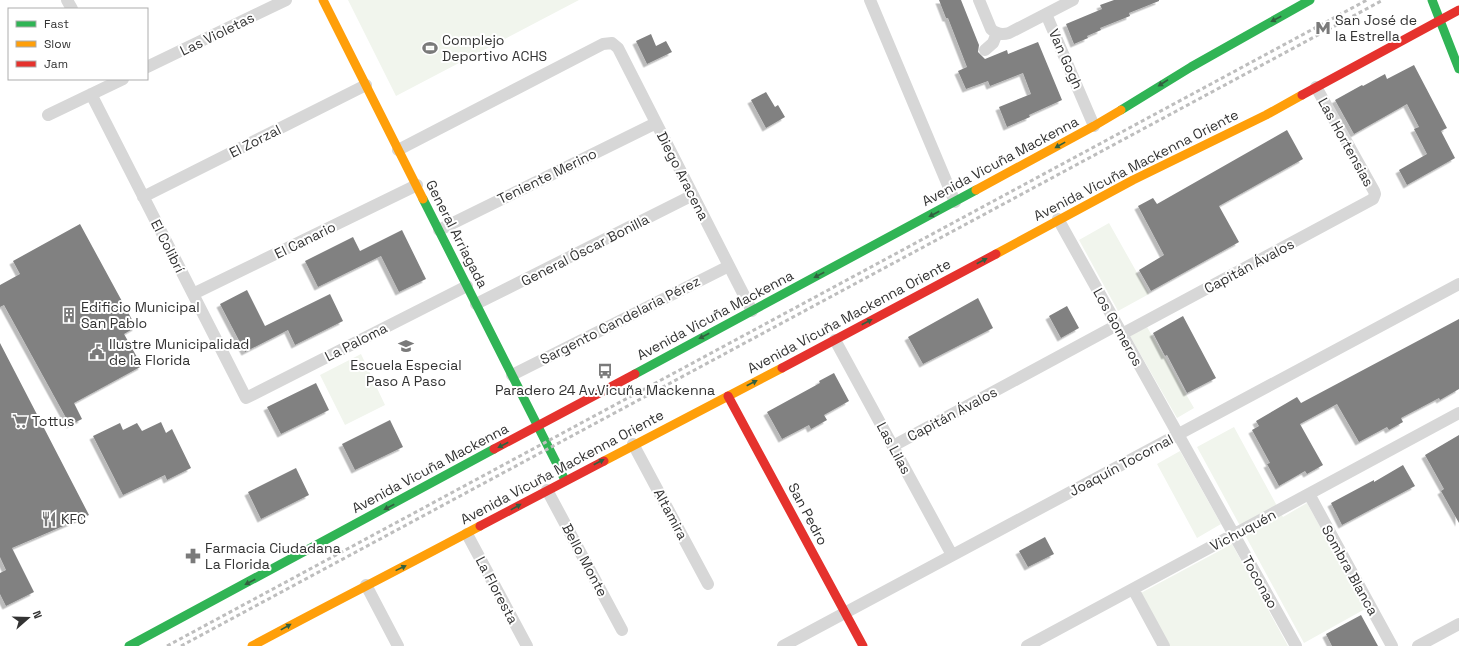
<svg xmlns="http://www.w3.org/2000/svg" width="1459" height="646" font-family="'Space Grotesk',sans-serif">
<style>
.green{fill:#f1f5ed}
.building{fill:#818181;filter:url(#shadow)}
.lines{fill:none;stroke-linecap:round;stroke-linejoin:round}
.street{stroke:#d7d7d7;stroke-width:12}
.fast{stroke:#30b455;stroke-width:9}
.slow{stroke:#ff9f0a;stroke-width:9}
.jam{stroke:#e5322d;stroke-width:9}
.rail{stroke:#bebebe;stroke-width:3;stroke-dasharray:4 3;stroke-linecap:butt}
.oneway{fill:#32603f}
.labels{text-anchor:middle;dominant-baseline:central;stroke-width:4;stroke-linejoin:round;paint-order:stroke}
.poi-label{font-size:14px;fill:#333;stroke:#fff;text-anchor:start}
.street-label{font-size:14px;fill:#333;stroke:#fff}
</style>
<defs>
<filter id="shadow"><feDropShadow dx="-3.5" dy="3.5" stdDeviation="0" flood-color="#0004"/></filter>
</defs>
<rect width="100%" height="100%" fill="#fff"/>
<path class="green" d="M 348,0 L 579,0 L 396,96 Z
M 1109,223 L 1149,294 L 1118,311 L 1079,240 Z
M 1147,327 L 1194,408 L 1177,418 L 1130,336 Z
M 361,354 L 385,405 L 345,425 L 320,375 Z
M 1234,427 L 1283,517 L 1307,503 L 1365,609 L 1304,643 L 1197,447 Z
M 1180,451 L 1221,524 L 1197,538 L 1157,464 Z
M 1232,544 L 1288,646 L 1168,646 L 1139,594 Z"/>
<path class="building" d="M 939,0 L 961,0 L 979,45 L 978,52 L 985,59 L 1007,50 L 1008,54 L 1038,42 L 1062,100 L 1029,115 L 1030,117 L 1007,127 L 999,107 L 1031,94 L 1023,73 L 990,86 L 988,81 L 966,89 L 958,71 L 967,67 L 955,36 L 948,18 L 946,18 Z
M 1114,0 L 1159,0 L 1159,1 L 1129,13 L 1130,16 L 1100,28 L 1101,30 L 1087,36 L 1088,38 L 1074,44 L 1066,24 L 1102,9 L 1100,5 Z
M 651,34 L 656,46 L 666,41 L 672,52 L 647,64 L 636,41 Z
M 1414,65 L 1447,128 L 1441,131 L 1455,158 L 1407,185 L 1399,170 L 1427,154 L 1414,129 L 1419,127 L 1407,104 L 1354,134 L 1335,100 L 1362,85 L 1363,86 L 1385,74 L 1387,79 Z
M 766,92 L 775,107 L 778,105 L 785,117 L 766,128 L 751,100 Z
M 1287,130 L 1303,159 L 1219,206 L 1239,242 L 1151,291 L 1139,270 L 1164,255 L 1138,206 L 1153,198 L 1157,204 Z
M 80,224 L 136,327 L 124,334 L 142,366 L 74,403 L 82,419 L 70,425 L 4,305 L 0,307 L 0,285 L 20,274 L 13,261 Z
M 402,230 L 426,279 L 399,292 L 381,256 L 318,287 L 305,261 L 353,237 L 360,251 Z
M 247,290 L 265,326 L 330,294 L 343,321 L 295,345 L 288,330 L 245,352 L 220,304 Z
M 978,298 L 993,328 L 923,364 L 908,337 Z
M 1067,306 L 1079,328 L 1061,338 L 1049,316 Z
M 1183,316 L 1216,378 L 1187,393 L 1167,355 L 1165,356 L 1153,333 Z
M 1459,319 L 1459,389 L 1440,400 L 1439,398 L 1401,418 L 1403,422 L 1389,430 L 1387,427 L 1359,442 L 1337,404 L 1300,424 L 1323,465 L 1307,474 L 1305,471 L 1279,486 L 1267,464 L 1270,463 L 1252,430 L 1259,426 L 1256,421 L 1297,397 L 1301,403 Z
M 0,343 L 89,515 L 12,548 L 34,592 L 6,606 L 0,594 L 0,573 L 6,570 L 0,557 Z
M 834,373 L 849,401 L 824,415 L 827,420 L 811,429 L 809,425 L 782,439 L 767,412 L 820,383 L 819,381 Z
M 316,383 L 329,410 L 281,434 L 267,407 Z
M 390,420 L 403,447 L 355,470 L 342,444 Z
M 161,422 L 166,433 L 172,429 L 191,468 L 167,480 L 165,475 L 123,495 L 93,436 L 120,423 L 123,430 L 137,423 L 142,431 Z
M 1459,435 L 1459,523 L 1441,491 L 1444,489 L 1425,455 Z
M 1403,465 L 1415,486 L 1342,525 L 1331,503 L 1374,480 L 1374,482 Z
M 296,468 L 309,495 L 261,519 L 248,492 Z
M 1045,537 L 1054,554 L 1028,567 L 1019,551 Z
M 1361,615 L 1378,646 L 1332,646 L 1326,634 Z"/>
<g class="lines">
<path class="street" d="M 67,0 L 72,9
M 870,0 L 955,202
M 979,0 L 991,29 C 996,34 1002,35 1009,33 L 1073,0
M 1046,14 L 1094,126
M 985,50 L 993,43 L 997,33
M 147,67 L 286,0
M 91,94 L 246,398 L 467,286
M 48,115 L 123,79
M 398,150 L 603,44 L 612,43 L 618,48 L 752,311
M 143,197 L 366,85
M 1058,219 L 1296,646
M 439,230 L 656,123
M 193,294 L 417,185
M 476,304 L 693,195
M 1122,334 L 1373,199 L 1375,194 L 1374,191 L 1316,87
M 835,340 L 952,555
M 512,375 L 729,266
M 633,444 L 708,584
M 893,446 L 1117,325
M 547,490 L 622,630
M 1309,494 L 1392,646
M 467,534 L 527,646
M 366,585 L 398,646
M 1133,589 L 1164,646
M 783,646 L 1459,284
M 1027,646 L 1459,413
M 1418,646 L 1459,624"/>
<path class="fast" d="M 1432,0 L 1459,69
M 1121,110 L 1191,67 L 1310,0
M 423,199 L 565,480
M 635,374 L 976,190
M 129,646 L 494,449"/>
<path class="slow" d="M 323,0 L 423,199
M 976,190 L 1094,126 L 1121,110
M 996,254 L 1133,180 L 1266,115 L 1302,95
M 604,461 L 782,368
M 252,646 C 328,605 404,567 480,526"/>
<path class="jam" d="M 1302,95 L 1459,10
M 782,368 L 996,254
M 728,396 L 863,646
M 494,449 L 635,374
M 480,526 L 604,461"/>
<path class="rail" d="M 167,646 L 1367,0
M 181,646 L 1383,0"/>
</g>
<defs><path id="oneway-solid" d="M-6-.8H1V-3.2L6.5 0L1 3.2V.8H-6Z"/></defs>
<g class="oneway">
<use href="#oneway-solid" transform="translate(1276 19) rotate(152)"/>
<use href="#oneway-solid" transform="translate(1163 83) rotate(147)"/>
<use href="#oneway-solid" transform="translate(1060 145) rotate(151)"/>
<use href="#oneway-solid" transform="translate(934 214) rotate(152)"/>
<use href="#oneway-solid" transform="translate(982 261) rotate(-28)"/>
<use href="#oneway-solid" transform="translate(819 275) rotate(152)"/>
<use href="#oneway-solid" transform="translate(867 322) rotate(-28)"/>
<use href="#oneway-solid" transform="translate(704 336) rotate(152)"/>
<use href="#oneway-solid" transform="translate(752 383) rotate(-27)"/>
<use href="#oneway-solid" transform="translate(503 445) rotate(152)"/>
<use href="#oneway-solid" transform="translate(599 462) rotate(-28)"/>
<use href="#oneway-solid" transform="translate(389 507) rotate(152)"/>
<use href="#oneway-solid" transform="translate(516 507) rotate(-29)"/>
<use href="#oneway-solid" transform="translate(401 568) rotate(-26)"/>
<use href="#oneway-solid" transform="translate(250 582) rotate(152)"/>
<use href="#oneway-solid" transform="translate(286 627) rotate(-29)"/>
</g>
<defs>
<g id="metro-bare" transform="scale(1.2)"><path d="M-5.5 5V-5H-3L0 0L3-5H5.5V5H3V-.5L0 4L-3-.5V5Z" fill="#7a7a7a" stroke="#fff" stroke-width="2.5" paint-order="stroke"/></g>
<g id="stadium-bare" transform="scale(1.2)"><path d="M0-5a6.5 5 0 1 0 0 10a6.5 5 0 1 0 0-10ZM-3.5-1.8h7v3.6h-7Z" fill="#7a7a7a" stroke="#fff" stroke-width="2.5" paint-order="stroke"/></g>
<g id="building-bare" transform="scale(1.2)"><path d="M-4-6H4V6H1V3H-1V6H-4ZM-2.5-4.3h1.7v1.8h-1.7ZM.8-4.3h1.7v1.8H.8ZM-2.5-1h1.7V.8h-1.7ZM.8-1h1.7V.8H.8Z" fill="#7a7a7a" stroke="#fff" stroke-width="2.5" paint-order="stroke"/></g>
<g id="school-bare" transform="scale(1.2)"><path d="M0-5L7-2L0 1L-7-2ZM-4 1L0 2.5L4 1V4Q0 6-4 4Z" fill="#7a7a7a" stroke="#fff" stroke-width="2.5" paint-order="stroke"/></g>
<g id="civic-bare" transform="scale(1.2)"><path d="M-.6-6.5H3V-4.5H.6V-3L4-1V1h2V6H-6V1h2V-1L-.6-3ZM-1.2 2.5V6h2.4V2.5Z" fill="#7a7a7a" stroke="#fff" stroke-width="2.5" paint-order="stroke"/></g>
<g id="bus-bare" transform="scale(1.2)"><path d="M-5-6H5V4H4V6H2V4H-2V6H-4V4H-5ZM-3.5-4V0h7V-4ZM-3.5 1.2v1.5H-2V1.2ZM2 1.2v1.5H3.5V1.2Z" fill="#7a7a7a" stroke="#fff" stroke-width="2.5" paint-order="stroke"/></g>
<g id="supermarket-bare" transform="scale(1.2)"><path d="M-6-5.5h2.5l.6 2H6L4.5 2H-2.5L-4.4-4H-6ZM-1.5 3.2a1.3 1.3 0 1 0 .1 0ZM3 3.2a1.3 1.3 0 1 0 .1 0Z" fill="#7a7a7a" stroke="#fff" stroke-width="2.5" paint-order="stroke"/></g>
<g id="restaurant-bare" transform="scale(1.2)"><path d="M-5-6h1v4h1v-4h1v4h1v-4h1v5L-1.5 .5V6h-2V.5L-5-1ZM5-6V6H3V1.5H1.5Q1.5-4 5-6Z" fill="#7a7a7a" stroke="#fff" stroke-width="2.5" paint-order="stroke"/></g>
<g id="pharmacy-bare" transform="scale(1.2)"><path d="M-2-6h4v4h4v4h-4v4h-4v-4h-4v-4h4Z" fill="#7a7a7a" stroke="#fff" stroke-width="2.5" paint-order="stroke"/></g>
</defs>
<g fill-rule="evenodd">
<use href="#metro-bare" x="1323" y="28"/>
<use href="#stadium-bare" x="430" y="48"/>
<use href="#building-bare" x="69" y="315"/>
<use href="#school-bare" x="406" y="346"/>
<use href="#civic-bare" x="97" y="352"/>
<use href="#bus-bare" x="605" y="371"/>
<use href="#supermarket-bare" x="20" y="421"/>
<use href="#restaurant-bare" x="49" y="519"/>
<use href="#pharmacy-bare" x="193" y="556"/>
</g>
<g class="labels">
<g class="poi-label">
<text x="1335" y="20">San José de<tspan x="1335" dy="16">la Estrella</tspan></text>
<text x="442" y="40">Complejo<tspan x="442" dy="16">Deportivo ACHS</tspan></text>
<text x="81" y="307">Edificio Municipal<tspan x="81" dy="16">San Pablo</tspan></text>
<text x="109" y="344">Ilustre Municipalidad<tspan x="109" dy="16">de la Florida</tspan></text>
<text x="406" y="365" text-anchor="middle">Escuela Especial<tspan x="406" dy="16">Paso A Paso</tspan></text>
<text x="605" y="390" text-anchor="middle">Paradero 24 Av.Vicuña Mackenna</text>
<text x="32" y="421">Tottus</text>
<text x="61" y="519">KFC</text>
<text x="205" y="548">Farmacia Ciudadana<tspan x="205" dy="16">La Florida</tspan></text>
</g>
<g class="street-label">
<text transform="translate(217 34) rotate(-26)">Las Violetas</text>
<text transform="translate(1066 59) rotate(66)">Van Gogh</text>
<text transform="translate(255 141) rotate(-27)">El Zorzal</text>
<text transform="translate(1346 142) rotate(61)">Las Hortensias</text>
<text transform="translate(1000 161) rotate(-28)">Avenida Vicuña Mackenna</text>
<text transform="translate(1136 165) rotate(-27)">Avenida Vicuña Mackenna Oriente</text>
<text transform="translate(547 176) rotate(-26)">Teniente Merino</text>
<text transform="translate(683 176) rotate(63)">Diego Aracena</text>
<text transform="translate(457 234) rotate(63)">General Arriagada</text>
<text transform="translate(305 240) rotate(-26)">El Canario</text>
<text transform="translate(168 246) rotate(63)">El Colibrí</text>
<text transform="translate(585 250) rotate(-27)">General Óscar Bonilla</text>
<text transform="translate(1249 266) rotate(-28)">Capitán Ávalos</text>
<text transform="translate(715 315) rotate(-28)">Avenida Vicuña Mackenna</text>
<text transform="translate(849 316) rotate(-28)">Avenida Vicuña Mackenna Oriente</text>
<text transform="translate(620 320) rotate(-27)">Sargento Candelaria Pérez</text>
<text transform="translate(1118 327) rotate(61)">Los Gomeros</text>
<text transform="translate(356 342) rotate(-27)">La Paloma</text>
<text transform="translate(952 414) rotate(-28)">Capitán Ávalos</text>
<text transform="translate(894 448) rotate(62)">Las Lilas</text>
<text transform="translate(1121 465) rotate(-28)">Joaquín Tocornal</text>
<text transform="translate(562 467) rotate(-28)">Avenida Vicuña Mackenna Oriente</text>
<text transform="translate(430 468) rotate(-28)">Avenida Vicuña Mackenna</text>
<text transform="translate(671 514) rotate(62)">Altamira</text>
<text transform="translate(808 514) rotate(62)">San Pedro</text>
<text transform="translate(1243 530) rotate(-28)">Vichuquén</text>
<text transform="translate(585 560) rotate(62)">Bello Monte</text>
<text transform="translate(1350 570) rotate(61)">Sombra Blanca</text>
<text transform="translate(1260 582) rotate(61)">Toconao</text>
<text transform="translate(497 590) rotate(62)">La Floresta</text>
</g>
</g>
<rect x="8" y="8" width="140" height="72" fill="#ffffff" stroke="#adadad"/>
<rect x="16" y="21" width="20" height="6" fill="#30b455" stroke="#adadad"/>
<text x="44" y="28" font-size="12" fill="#333333">Fast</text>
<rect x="16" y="41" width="20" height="6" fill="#ff9f0a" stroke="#adadad"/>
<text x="44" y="48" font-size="12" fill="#333333">Slow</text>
<rect x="16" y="61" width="20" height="6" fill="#e5322d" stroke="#adadad"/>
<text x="44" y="68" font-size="12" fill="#333333">Jam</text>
<g transform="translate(28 618) rotate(70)" stroke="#ffffff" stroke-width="3" paint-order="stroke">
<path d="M0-3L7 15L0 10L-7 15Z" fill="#333333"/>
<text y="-6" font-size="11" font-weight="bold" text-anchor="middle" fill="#333333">N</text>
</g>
</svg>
